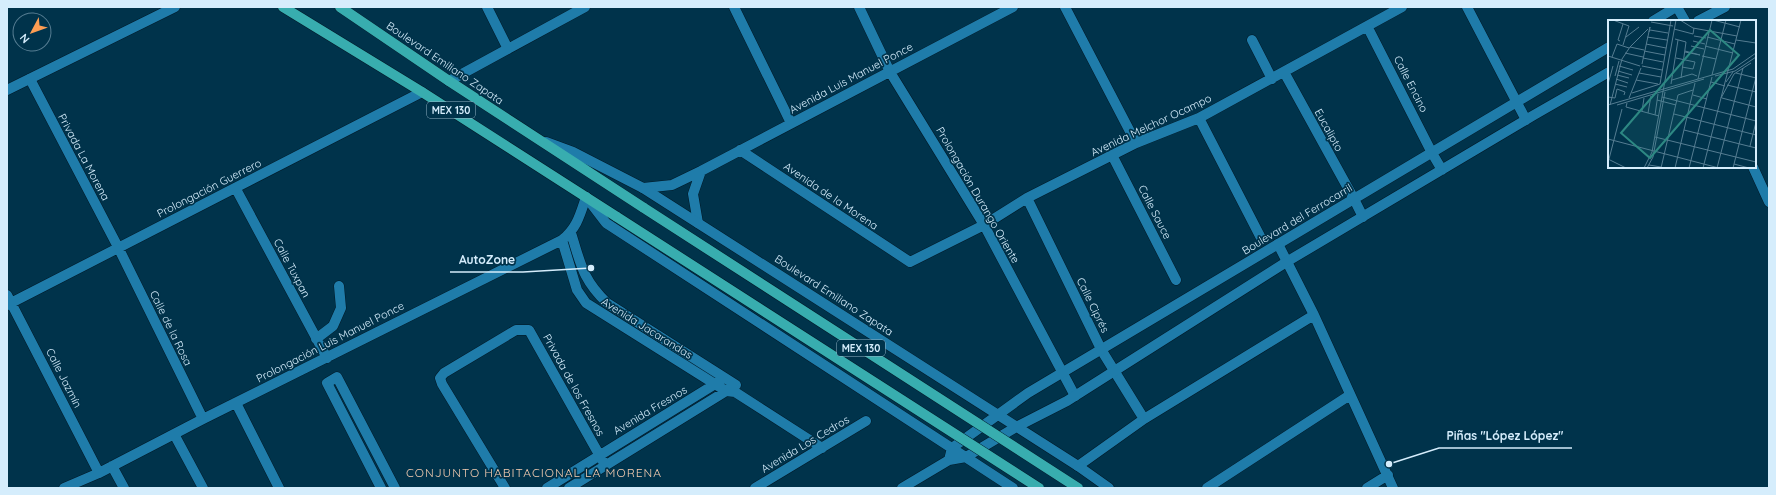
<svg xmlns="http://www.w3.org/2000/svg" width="1776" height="495" font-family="Quicksand,sans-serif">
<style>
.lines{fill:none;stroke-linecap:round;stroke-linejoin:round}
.minor-casing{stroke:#001a28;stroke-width:11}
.tertiary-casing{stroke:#001a28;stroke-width:11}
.primary-casing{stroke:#001a28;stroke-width:11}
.minor{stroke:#1f7caa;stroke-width:10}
.tertiary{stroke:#1f7caa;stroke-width:10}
.primary{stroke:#38adaf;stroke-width:10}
.primary-bridge-casing{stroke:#001a28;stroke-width:11;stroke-linecap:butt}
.primary-bridge{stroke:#38adaf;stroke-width:10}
.labels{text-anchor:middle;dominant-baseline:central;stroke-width:3.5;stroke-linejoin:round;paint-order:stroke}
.shield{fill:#00334b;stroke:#95b5c7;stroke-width:1}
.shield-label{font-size:10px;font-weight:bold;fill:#d5edfc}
.street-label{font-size:11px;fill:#d5edfc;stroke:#00334b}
.neighbourhood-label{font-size:12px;letter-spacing:1px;fill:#f7ceb2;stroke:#00334b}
.inset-road{fill:none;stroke:#557d92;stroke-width:1}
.view{fill:#2d8883;fill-opacity:0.15;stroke:#2d8883;stroke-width:2}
.inset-edge{fill:none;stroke:#d5edfc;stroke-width:2}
.leader{fill:none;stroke:#d5edfc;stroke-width:1.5}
.callout-dot{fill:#d5edfc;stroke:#00334b;stroke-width:1.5}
.callout-label{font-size:12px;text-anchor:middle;font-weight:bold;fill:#d5edfc;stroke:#00334b;stroke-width:3.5;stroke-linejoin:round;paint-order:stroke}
</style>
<rect width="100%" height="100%" fill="#00334b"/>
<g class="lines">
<g class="minor-casing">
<path id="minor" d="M 487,7 L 508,49
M 734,7 L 791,123
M 859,7 L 890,72 L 984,225 L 1075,396
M 1065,7 L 1136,143
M 1367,26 L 1432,153
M 1252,40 L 1272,79
M 1284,72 L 1354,199
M 30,79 L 118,247 L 203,419
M 449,81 L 585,7
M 1199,118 L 1261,238
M 740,150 L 910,262 L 984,225 L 1027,198 L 1136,143 L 1199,118 L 1402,7
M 1112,155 L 1176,280
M 1753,167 L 1769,202
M 643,188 L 672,185 L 701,171 L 1013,7
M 236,189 L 327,358
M 1027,198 L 1102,351 L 1144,419
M 698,223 L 693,194 L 701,171
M 571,233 C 581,264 582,279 607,303 L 736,385
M 562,240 L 577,290 L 586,303 L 726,391 L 735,392 L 822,448
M 1278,244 L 1314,315 L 1393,488
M 7,295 L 99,473
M 7,305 L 422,92
M 316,339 L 333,326 L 341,308 L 339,286
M 236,403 L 279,488
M 174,434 L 203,488
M 112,466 L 124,488
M 1078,466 L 1144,419 L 1314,315
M 64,488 L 99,473 L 203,419 L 562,240 C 577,228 580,215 586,197
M 381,488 L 327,383 L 337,377 L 395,488
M 505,488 L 442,384 L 440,378 L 444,373 L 516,330 L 529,330 L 605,465
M 547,488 L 720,381
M 569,488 L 731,388
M 755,488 L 866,421
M 1207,488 L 1350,395
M 1367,488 L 1388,475"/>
</g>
<g class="tertiary-casing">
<path id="tertiary" d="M 1467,7 L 1526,120
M 1677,7 L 1685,21
M 1653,21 L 1676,7
M 1698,21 L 1725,7
M 7,90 L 175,7
M 546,142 L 573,152 L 643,188 L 1078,466 L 1109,488
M 1432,153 L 1442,170
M 586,197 L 606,223 L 1013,488
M 1354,199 L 1363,217
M 949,460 L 952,448 L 1028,393 L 1609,47
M 902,488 L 949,460 L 966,457 L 1016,427 L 1067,401 L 1288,261 L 1534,115 L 1609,72"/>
</g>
<g class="primary-casing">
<path id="primary" d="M 283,7 L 422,92 L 617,217
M 340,7 L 449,81 L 644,208"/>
</g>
<use href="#minor" class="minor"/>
<use href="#tertiary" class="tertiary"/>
<use href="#primary" class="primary"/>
<g class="primary-bridge-casing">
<path id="primary-bridge" d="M 644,208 L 1078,488
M 617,217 L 1039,488"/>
</g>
<use href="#primary-bridge" class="primary-bridge"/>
</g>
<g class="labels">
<g class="shield">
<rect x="427" y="102" width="48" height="16" rx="3"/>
<rect x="837" y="340" width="48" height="16" rx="3"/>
</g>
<g class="shield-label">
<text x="451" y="110">MEX 130</text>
<text x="861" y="348">MEX 130</text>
</g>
<g class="street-label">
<text transform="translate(445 63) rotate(34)">Boulevard Emiliano Zapata</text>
<text transform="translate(851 78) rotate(-28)">Avenida Luis Manuel Ponce</text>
<text transform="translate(1411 84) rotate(63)">Calle Encino</text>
<text transform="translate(1151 125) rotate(-25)">Avenida Melchor Ocampo</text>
<text transform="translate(1329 130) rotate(61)">Eucalipto</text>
<text transform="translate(84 157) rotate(62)">Privada La Morena</text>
<text transform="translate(209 188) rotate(-27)">Prolongación Guerrero</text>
<text transform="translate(978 195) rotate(60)">Prolongación Durango Oriente</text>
<text transform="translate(831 196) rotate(34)">Avenida de la Morena</text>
<text transform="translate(1155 212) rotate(63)">Calle Sauce</text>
<text transform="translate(1297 219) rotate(-31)">Boulevard del Ferrocarril</text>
<text transform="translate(292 268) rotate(62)">Calle Tuxpan</text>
<text transform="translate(834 295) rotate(33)">Boulevard Emiliano Zapata</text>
<text transform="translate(1093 305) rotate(64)">Calle Ciprés</text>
<text transform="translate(171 328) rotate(64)">Calle de la Rosa</text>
<text transform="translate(647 328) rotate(32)">Avenida Jacarandas</text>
<text transform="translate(330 342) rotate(-27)">Prolongación Luis Manuel Ponce</text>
<text transform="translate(64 378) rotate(63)">Calle Jazmín</text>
<text transform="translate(574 385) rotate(61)">Privada de los Fresnos</text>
<text transform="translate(650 410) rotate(-31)">Avenida Fresnos</text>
<text transform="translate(805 444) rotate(-31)">Avenida Los Cedros</text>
</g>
<g class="neighbourhood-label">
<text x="534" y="472">CONJUNTO HABITACIONAL LA MORENA</text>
</g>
</g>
<g transform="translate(1608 20)">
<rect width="148" height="148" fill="#00334b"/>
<path class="inset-road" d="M 5,0 L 21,6 L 15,25M 72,0 L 85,8 L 129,16M 105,0 L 132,7M 43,2 L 65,6M 66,9 L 85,14 L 86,8M 42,10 L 60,13M 86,16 L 98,18M 18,17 L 31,7M 39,17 L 59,20M 99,17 L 127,24M 67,19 L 78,22 L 73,58M 128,20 L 148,23M 12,21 L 10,20 L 15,4M 85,21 L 97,24M 38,24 L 58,28M 83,26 L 96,29M 97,26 L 125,33M 22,27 L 36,30M 36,31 L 57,35M 77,32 L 92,35 L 77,31M 17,33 L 35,37M 0,36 L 32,46M 94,36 L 108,39M 4,37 L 9,24 L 21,28M 35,38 L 55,42M 68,38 L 87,42 L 85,49 L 74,47M 34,44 L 42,7 L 41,12M 11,46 L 25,50M 34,46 L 54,50M 10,51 L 24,55M 31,53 L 53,57M 128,53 L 148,58M 9,55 L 21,58M 104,55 L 118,0M 7,56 L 11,41M 107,56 L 127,51 L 148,37M 8,59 L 20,63M 90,59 L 104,0M 28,60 L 50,64M 64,60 L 84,54 L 89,56M 103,62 L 117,66M 118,62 L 125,52M 0,64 L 5,46M 7,64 L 19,67M 52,64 L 63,0M 63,64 L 70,20M 119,65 L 148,72M 24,73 L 52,64M 85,75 L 99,79M 0,77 L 7,78 L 9,69 L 17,72 L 16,75M 54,77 L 148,101M 21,78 L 33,48M 113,78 L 126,54 L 143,43M 114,78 L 148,87M 49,80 L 68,85M 19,83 L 18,87 L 51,96M 0,85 L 125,49 L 148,33M 2,85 L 14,39 L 22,27 L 40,9M 9,85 L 96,59M 34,91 L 36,78M 40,93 L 43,76M 66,94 L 148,115M 47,95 L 50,74M 76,110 L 148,128M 47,117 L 148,142M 0,119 L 111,148M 142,126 L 148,102M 0,139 L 18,148M 1,139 L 14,89M 126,144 L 141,148M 41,145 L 53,147M 36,148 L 44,132 L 68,0M 39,148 L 45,137 L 57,72M 53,148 L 70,75 L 85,70M 67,148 L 87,63M 81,148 L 104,57M 95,148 L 133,0M 109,148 L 135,48M 125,148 L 148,57"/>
<path class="view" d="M 102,10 L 131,35 L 42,138 L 13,113 Z"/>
<rect width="148" height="148" class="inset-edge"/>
</g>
<path class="leader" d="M591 268L523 272H450M1389 464L1439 448H1572"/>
<g class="callout-dot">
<circle cx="591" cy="268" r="4"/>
<circle cx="1389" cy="464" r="4"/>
</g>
<g class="callout-label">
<text x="487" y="264">AutoZone</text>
<text x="1505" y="440">Piñas "López López"</text>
</g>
<rect width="1776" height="495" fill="none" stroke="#d5edfc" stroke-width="16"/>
<g transform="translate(32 32) rotate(229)"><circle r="19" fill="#00334b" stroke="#557d92"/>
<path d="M0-3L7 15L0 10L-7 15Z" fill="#fc9d53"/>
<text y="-6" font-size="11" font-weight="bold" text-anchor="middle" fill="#d5edfc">N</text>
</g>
</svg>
